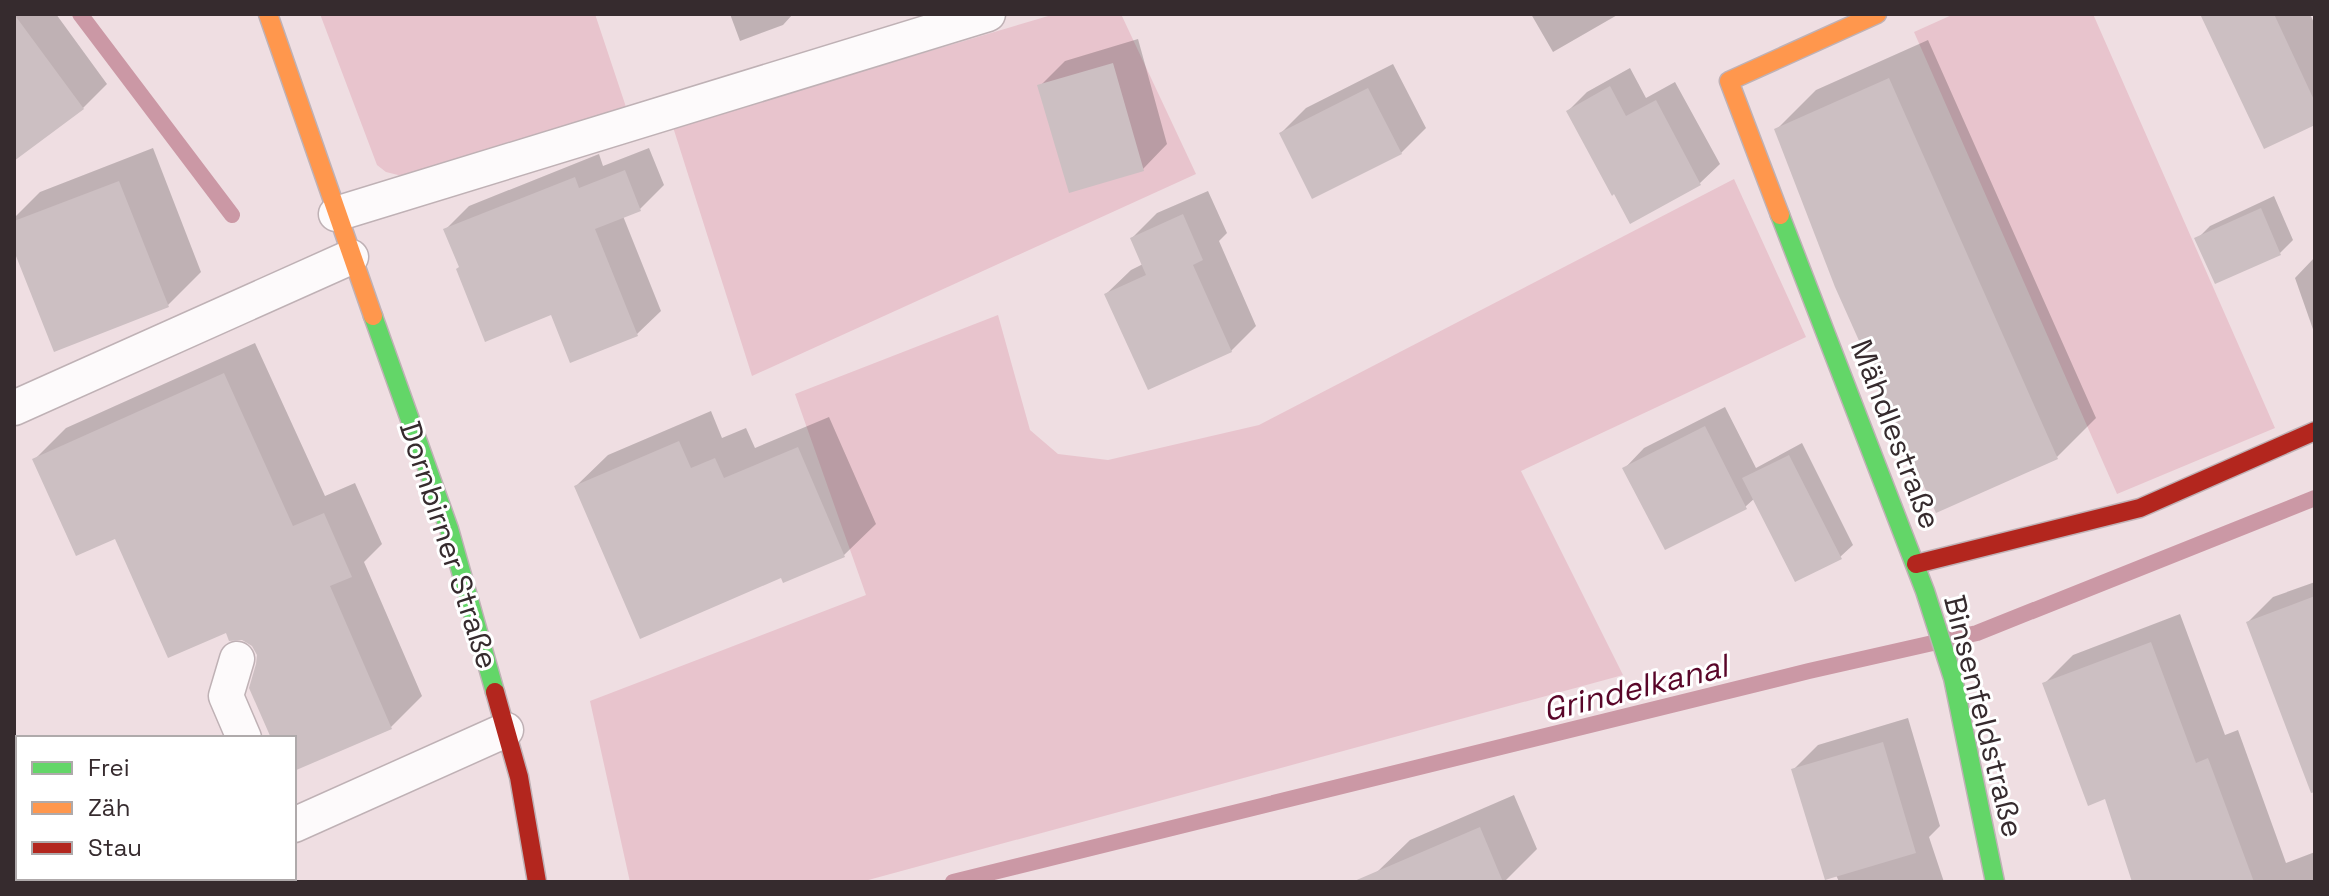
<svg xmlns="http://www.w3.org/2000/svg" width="2329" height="896" font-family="'Space Grotesk',sans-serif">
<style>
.green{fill:#e8c4cd}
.shadow{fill:#0003}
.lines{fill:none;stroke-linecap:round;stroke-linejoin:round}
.stream{stroke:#cb98a5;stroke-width:16}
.building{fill:#ccbfc2}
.lane-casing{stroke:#bfb1b5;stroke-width:37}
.fast-casing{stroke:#bfb1b5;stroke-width:21}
.slow-casing{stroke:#bfb1b5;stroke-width:21}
.jam-casing{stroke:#bfb1b5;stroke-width:21}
.lane{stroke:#fdfafb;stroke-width:34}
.fast{stroke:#63d668;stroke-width:18}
.slow{stroke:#ff974d;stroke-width:18}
.jam{stroke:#b3261e;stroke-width:18}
.labels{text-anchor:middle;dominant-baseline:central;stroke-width:6;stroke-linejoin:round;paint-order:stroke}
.street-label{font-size:30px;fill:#362b2e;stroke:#fff}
.water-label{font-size:32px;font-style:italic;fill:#590629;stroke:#fff}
</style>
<rect width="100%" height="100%" fill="#efdee2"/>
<path class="green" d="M 320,14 L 595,14 L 627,110 L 402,176 L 386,172 L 377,165 Z
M 1055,14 L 1121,14 L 1196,174 L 752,376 L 673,127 Z
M 1954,14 L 2093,14 L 2275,428 L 2117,494 L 1914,32 Z
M 1734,179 L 1806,337 L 1521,471 L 1623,675 L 861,882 L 630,882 L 590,701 L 866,595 L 795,394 L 998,315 L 1030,430 L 1058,454 L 1108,460 L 1259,425 Z"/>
<path class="shadow" d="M 14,14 L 56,14 L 107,84 L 83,108 L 14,159 Z
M 730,14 L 793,14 L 783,25 L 740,41 Z
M 1531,14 L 1619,14 L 1553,52 Z
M 2202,14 L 2310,14 L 2315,25 L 2315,123 Z
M 1138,39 L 1167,144 L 1143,169 L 1040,86 L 1065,61 Z
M 1928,40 L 2096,418 L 2057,457 L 1777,129 L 1816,90 Z
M 1393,64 L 1426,128 L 1401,153 L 1281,133 L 1306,108 Z
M 1630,68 L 1646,98 L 1675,82 L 1720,164 L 1700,183 L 1631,221 L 1568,111 L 1587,92 Z
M 153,148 L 201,272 L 168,305 L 14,245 L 14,218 L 40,192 Z
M 649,148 L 664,185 L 640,209 L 623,216 L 661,311 L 637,334 L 552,313 L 461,266 L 446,229 L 469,206 L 599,154 L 603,166 Z
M 1208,191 L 1227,233 L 1219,241 L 1256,326 L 1231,351 L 1106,294 L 1131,270 L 1143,264 L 1132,238 L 1157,213 Z
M 2274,196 L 2293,240 L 2280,253 L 2197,239 L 2210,226 Z
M 2315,257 L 2315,335 L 2295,278 Z
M 255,343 L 325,496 L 355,483 L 382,544 L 364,562 L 422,696 L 391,727 L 294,768 L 294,738 L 273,738 L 258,653 L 252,643 L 227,630 L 116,536 L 35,459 L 66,428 Z
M 1725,407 L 1756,468 L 1802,443 L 1853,545 L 1840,557 L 1755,498 L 1745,507 L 1625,468 L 1644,448 Z
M 711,411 L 722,438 L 746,428 L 755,448 L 829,417 L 876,524 L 844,555 L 784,581 L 782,576 L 576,486 L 608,455 Z
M 2315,582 L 2315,717 L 2248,622 L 2273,597 Z
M 2180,614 L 2225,735 L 2238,730 L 2286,863 L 2315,852 L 2315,882 L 2134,882 L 2106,797 L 2044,684 L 2073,655 Z
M 1908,718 L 1940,826 L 1929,837 L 1944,882 L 1839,882 L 1793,770 L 1818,745 Z
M 1514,795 L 1537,849 L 1504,882 L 1380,882 L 1376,873 L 1410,840 Z"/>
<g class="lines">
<path class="stream" d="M 80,14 L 232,215
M 953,882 L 1809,671 L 1977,633 L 2315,498"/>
</g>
<path class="building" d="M 14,14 L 84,109 L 14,161 Z
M 2200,14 L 2274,14 L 2315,102 L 2315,125 L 2264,149 Z
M 1113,63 L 1144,171 L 1069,193 L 1037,85 Z
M 1889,78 L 2058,459 L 1936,513 L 1835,287 L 1774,129 Z
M 1610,86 L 1626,116 L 1656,100 L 1701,185 L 1630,224 L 1614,194 L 1612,196 L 1566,111 Z
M 1368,88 L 1402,154 L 1312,199 L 1279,133 Z
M 625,170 L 641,211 L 595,229 L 638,336 L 570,363 L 551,315 L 485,342 L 456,269 L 459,267 L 443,229 L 575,177 L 579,188 Z
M 119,181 L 169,307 L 54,352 L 14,251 L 14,221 Z
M 2261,208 L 2281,255 L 2215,284 L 2194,238 Z
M 1183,214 L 1203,260 L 1193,265 L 1232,352 L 1148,390 L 1104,294 L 1146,275 L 1130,238 Z
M 224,373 L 293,526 L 324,513 L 352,577 L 330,586 L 392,729 L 294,771 L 294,738 L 271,738 L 249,688 L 256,664 L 257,655 L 252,646 L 242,640 L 229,641 L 226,633 L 168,658 L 115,539 L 76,556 L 32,459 Z
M 1705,426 L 1747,509 L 1665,550 L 1622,468 Z
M 679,441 L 691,468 L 715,458 L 724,478 L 798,447 L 845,557 L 783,583 L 781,578 L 640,639 L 574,486 Z
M 1789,455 L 1842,559 L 1795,582 L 1742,478 Z
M 2315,596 L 2315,792 L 2311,793 L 2246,622 Z
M 2151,642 L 2196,763 L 2208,758 L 2254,882 L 2132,882 L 2105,799 L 2088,806 L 2042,683 Z
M 1883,742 L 1916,853 L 1825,880 L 1791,769 Z
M 1480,827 L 1503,882 L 1352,882 Z"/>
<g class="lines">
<g class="lane-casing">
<path id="lane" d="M 336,214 L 988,14
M 14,408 L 351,257
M 237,659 L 226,696 L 244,738
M 294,825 L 506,730
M 167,882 L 176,878"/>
</g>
<g class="fast-casing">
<path id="fast" d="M 1780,215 L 1925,591 L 1953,678 L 1995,882
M 373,316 L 449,529 L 495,692"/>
</g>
<g class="slow-casing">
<path id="slow" d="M 268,14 L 373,316
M 1780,215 L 1729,81 L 1877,14"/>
</g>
<g class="jam-casing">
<path id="jam" d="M 1916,564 L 2140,508 L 2315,431
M 495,692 L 519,777 L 537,882"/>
</g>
<use href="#lane" class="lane"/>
<use href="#fast" class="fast"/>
<use href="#slow" class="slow"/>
<use href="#jam" class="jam"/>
</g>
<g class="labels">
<g class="street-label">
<text transform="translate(1896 434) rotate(69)">Mähdlestraße</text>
<text transform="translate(449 545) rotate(72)">Dornbirner Straße</text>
<text transform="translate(1984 716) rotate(76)">Binsenfeldstraße</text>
</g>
<g class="water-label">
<text transform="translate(1635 688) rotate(-14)">Grindelkanal</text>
</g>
</g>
<rect width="2329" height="896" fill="none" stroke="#362b2e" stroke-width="32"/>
<rect x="16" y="736" width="280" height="144" fill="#ffffff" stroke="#afaaab" stroke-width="2"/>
<rect x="32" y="762" width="40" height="12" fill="#63d668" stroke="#afaaab" stroke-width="2"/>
<text x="88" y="776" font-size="24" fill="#362b2e">Frei</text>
<rect x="32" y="802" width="40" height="12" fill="#ff974d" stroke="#afaaab" stroke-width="2"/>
<text x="88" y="816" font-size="24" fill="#362b2e">Zäh</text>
<rect x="32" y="842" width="40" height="12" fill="#b3261e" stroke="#afaaab" stroke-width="2"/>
<text x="88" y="856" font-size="24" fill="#362b2e">Stau</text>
</svg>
